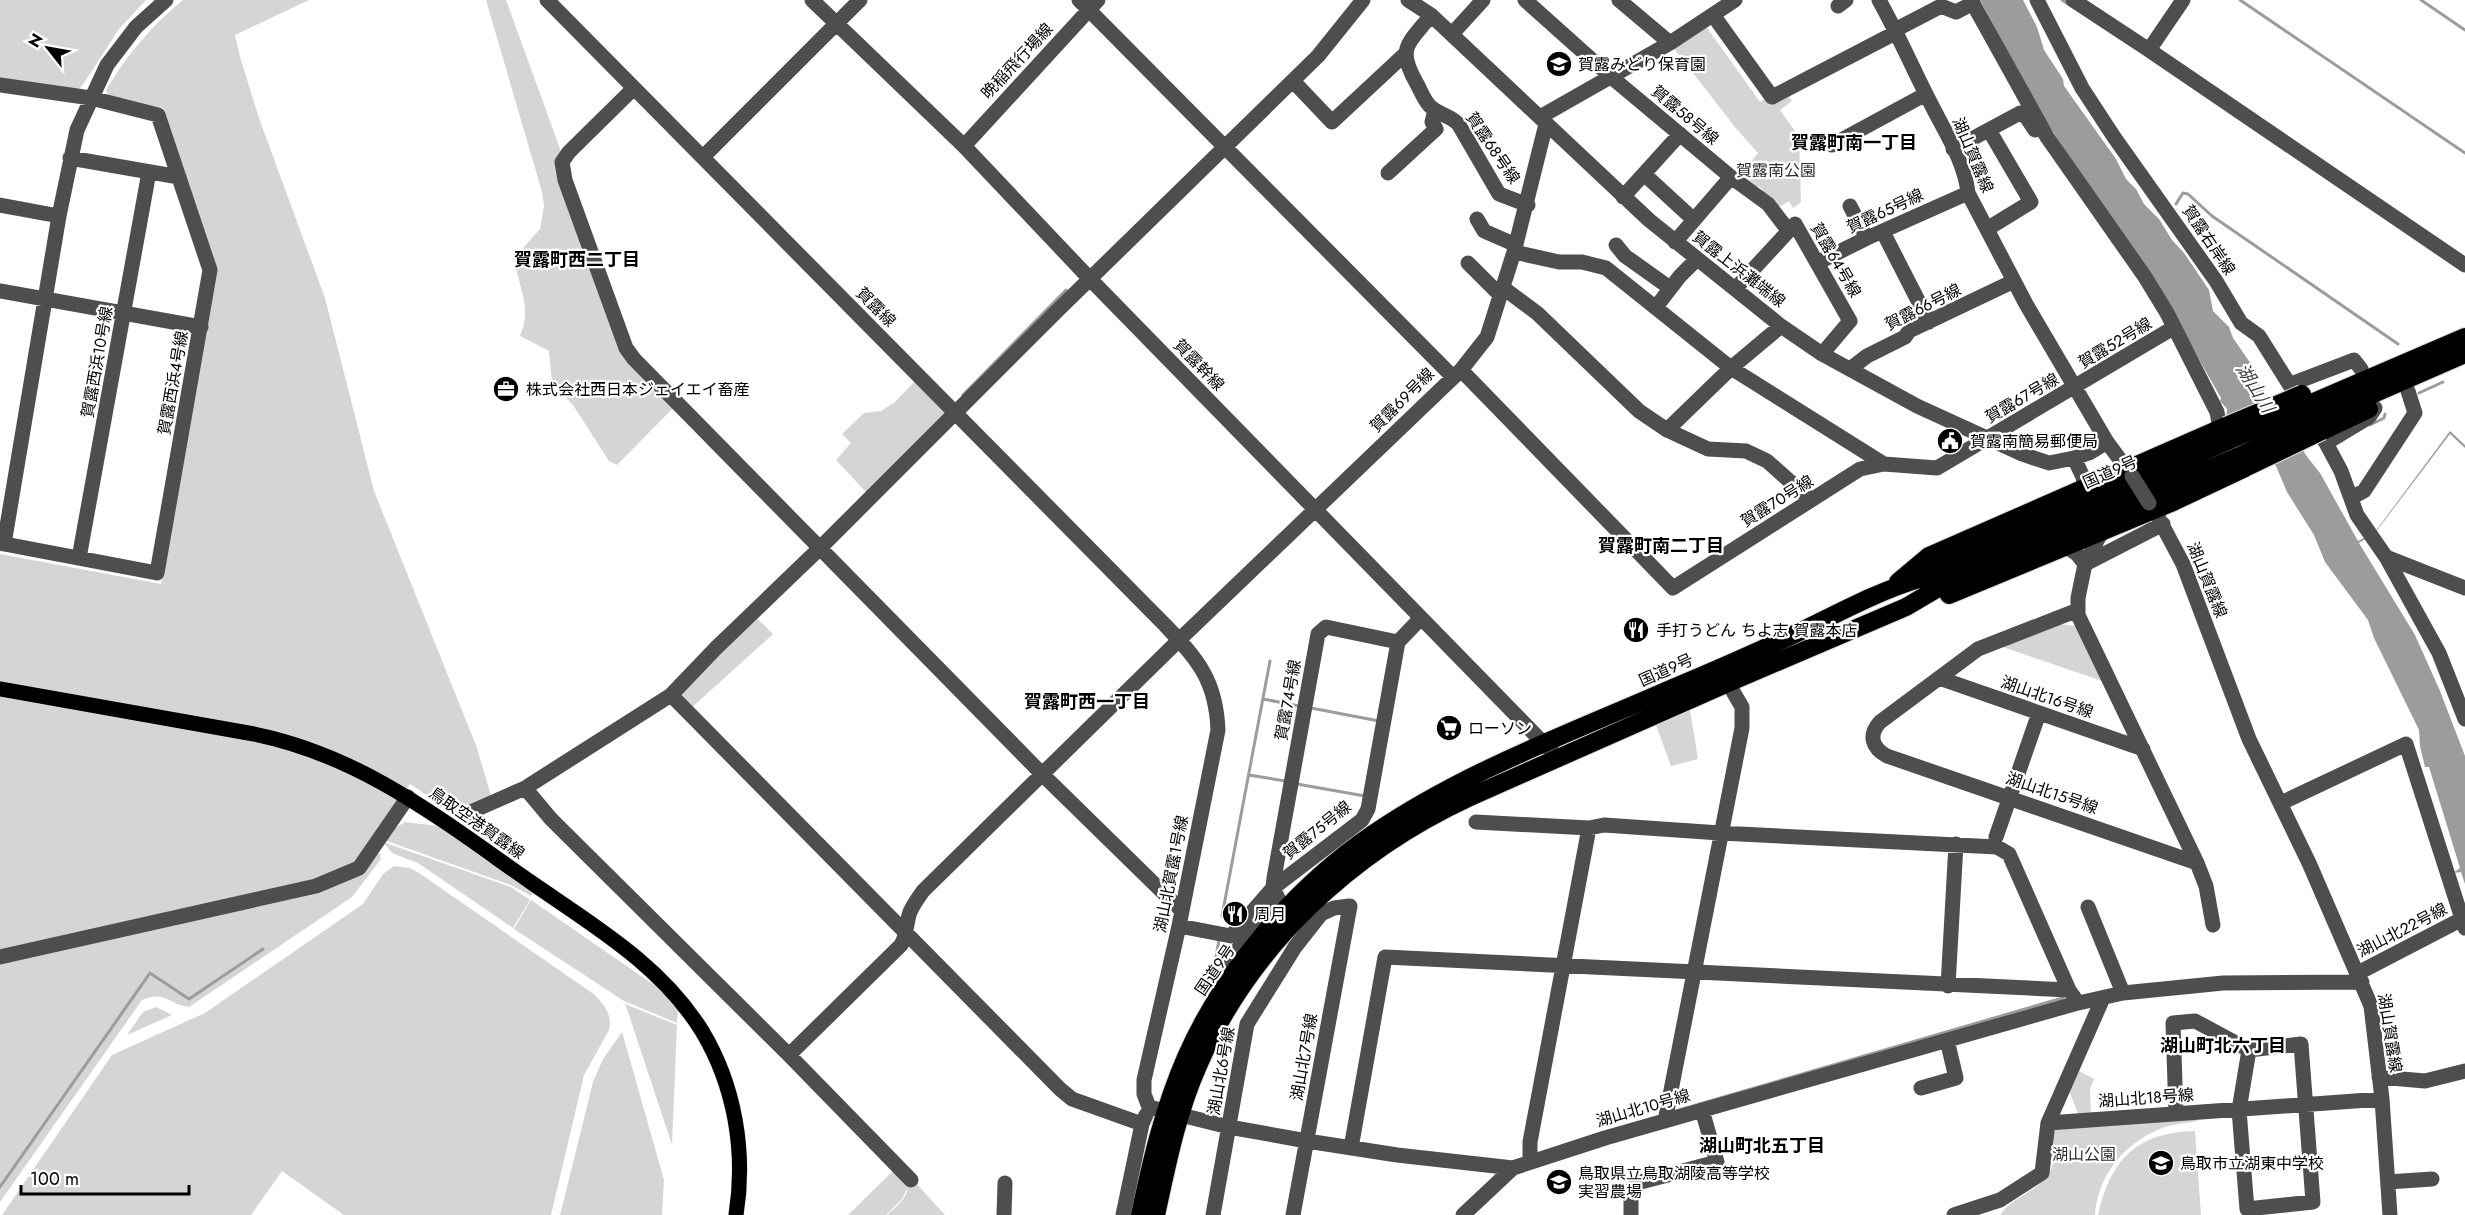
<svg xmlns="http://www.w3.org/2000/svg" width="2465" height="1215" font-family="Jost,'Noto Sans JP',sans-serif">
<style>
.green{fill:#d5d5d5}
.water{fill:#9c9c9c}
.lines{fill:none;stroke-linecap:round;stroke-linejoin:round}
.stream{stroke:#9c9c9c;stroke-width:3}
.major-casing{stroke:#dbdbdb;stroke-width:16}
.highway-casing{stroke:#dbdbdb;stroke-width:20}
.minor{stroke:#4e4e4e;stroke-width:15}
.major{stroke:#000;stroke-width:15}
.highway{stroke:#000;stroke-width:18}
.highway-bridge-casing{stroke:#dbdbdb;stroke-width:20;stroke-linecap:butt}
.minor-bridge{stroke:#4e4e4e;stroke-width:15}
.highway-bridge{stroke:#000;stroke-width:18}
.labels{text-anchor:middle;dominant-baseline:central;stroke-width:4.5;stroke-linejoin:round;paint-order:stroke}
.street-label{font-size:16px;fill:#000;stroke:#fff}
.poi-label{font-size:16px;fill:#000;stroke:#fff;text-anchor:start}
.park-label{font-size:16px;fill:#2c2c2c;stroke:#fff}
.neighbourhood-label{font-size:18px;font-weight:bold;fill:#000;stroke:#fff}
.water-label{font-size:18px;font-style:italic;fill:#3d3d3d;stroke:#fff}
</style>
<rect width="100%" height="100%" fill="#fff"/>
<path class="green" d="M 0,0 L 146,0 L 119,29 L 82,86 L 74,92 L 0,79 Z
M 183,0 L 309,0 L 235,35 L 240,57 L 260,121 L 325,298 L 374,491 L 477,748 L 492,799 L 457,815 L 410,784 L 358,863 L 332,875 L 0,953 L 0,554 L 161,584 L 216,274 L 212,256 L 163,108 L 110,98 L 106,90 C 127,55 151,26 183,0 Z
M 486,0 L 506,0 L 563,157 L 617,328 L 677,404 L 617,465 L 609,461 L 573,405 L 552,383 L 549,351 L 520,336 C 533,304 517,288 515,257 L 540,229 L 544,206 L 542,192 Z
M 1705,25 L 1760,102 L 1767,97 L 1787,94 L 1792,101 L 1780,110 L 1799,137 L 1801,202 L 1793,208 L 1789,201 L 1777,208 L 1761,193 L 1763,190 L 1758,186 L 1755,188 L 1738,178 L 1758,153 L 1735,127 L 1672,46 Z
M 916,380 L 946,413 L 867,493 L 836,460 L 851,443 L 842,434 L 864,413 L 881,411 L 895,402 Z
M 754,615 L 773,634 L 689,710 L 681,701 L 681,691 Z
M 2060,624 L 2075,626 L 2081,634 L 2105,682 L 2003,647 Z
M 1690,710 L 1698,759 L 1671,766 L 1656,725 Z
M 405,822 L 438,826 L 533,893 L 531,896 L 511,885 L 384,840 L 395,828 Z
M 383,842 L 511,887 L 530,900 L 513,928 L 418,863 L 392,853 Z
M 377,853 L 380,854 L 381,859 L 352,897 L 189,1007 C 169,1005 166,990 142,1000 L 0,1202 L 0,963 L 316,890 Z
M 394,866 L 410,868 L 419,873 L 595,995 C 604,1005 613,1015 609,1030 L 584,1075 L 551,1215 L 344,1215 L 282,1171 L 251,1215 L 2,1215 L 112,1055 L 205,1013 L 363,904 L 383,874 Z
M 531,900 L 660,989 L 678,1010 L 677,1023 L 624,1001 L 514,929 Z
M 625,1004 L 677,1025 L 672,1145 L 629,1015 Z
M 156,1007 L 172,1015 L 127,1035 L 143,1012 Z
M 622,1032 L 664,1180 L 662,1215 L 560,1215 L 593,1082 L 603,1059 Z
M 2075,1069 L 2094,1079 L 2090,1089 L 2091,1113 L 2078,1114 L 2067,1085 Z
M 2196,1117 L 2198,1121 C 2187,1123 2173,1124 2162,1128 C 2125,1143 2098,1174 2095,1215 L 2000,1215 C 2014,1194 2048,1190 2053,1162 C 2056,1151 2052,1140 2053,1129 Z
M 2195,1131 L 2201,1215 L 2098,1215 C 2110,1160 2137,1132 2195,1131 Z
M 896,1168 L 913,1180 L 945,1215 L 887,1215 C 896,1207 906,1200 908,1187 L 902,1199 L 886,1215 L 848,1215 Z"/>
<path class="water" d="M 1980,0 L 2023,0 L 2037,27 L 2044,50 L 2063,79 L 2064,86 L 2116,159 L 2126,179 L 2136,189 L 2144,204 L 2159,219 L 2172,240 L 2184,253 L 2209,290 L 2213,311 L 2229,327 L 2233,338 L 2251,364 L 2254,376 L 2308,458 L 2320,473 L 2358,541 L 2375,532 L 2450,431 L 2465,445 L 2465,448 L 2450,434 L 2375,533 L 2359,543 L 2415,635 L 2440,691 L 2465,756 L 2465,884 L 2461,872 L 2453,873 L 2460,868 L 2429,767 L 2425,767 L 2420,746 L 2419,730 L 2374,638 L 2368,620 L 2325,562 L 2314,535 L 2287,492 L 2276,466 L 2226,420 L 2227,409 L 2220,401 L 2221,398 L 2148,270 L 2083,179 L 2039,110 Z
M 2064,996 L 2065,999 L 1671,1114 L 1670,1111 Z"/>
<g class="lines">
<path class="stream" d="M 2062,0 L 2068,4
M 2240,0 L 2465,153
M 2421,0 L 2465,30
M 2176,204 L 2183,193 L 2188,194 L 2212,216 L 2398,344
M 2419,393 L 2443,382
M 963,395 L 1066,290
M 2370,425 L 2384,418 L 2385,414
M 1263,699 L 1299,706
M 1311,708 L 1379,721
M 1249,775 L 1285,781
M 1297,784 L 1365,796
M 1222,916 L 1270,661
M 1214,968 L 1219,940
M 0,1187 L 150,973 L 189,999 L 263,949"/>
<g class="major-casing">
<path id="major" d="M 0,689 L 254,734 C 363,756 443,821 532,883 C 594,926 661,965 702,1031 C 735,1086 746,1152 736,1215"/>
</g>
<g class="highway-casing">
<path id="highway" d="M 2309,404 L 2465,337
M 2316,419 L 2465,354
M 2322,431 L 2369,409
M 1898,582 L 1929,556 L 2226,426
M 1949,595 L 2171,503 L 2245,468
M 1140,1215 C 1151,1162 1164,1107 1186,1057 C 1225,969 1294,888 1373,834 C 1465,771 1573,732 1675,687 C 1716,670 1757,652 1797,633 C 1837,614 1876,592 1919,579 L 2232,439
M 1156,1215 C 1167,1165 1177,1113 1198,1066 C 1250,946 1351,852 1470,797 L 1728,683 L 1906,607 L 1945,584 L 2239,456"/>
</g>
<path class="minor" d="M 547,0 L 1165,625 C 1198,660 1216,680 1218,730 L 1179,926 L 1144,1080 L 1144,1094 L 1149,1107 L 1229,1127 L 1307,1141 L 1397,1155 L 1513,1168 L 1605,1138 L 2074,1004 L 2123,993 L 2223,983 L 2362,982
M 812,0 L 964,146 L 1090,279 L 1557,757
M 1079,0 L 1452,376
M 1408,0 L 1431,15 L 1649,220 L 1781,326 L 1822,354 L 1917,406 L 2022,454 L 2049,463 L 2074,458 L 2089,453 L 2107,442
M 1525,0 L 1610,76 L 1731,177 L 1675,242
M 1619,0 L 1670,43
M 1879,0 C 1898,34 1913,69 1931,104 C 1945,132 1965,162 1968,193 L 2026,304 L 2107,442 L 2132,476
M 1971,0 L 2047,137 L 2145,277 L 2167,313 L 2217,412 L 2220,429
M 2037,0 L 2082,88 L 2114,137 L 2216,281 L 2241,323 L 2259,336 L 2326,443 L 2341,471 L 2357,515 L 2386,557 L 2439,653 L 2465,719
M 2073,0 L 2149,50 L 2183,0
M 1838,6 L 1846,0
M 1431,15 C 1408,45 1396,47 1417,84 C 1421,91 1425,103 1432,108 C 1440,115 1452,116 1459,125 L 1499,194 L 1528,205
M 1713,15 L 1772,97 L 1897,32
M 1895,30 L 1941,6 L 1956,12 L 1973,3
M 1452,34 L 1483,0
M 2149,50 L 2465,265
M 1293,81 L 1332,122 L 1404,55
M 0,85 L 91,98 L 158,115 L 210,270 L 157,573 L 0,543
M 634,88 L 569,152 L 562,162 L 565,180 L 626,348 L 634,359 L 1043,775 L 1182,911
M 1540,117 L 1670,43 L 1735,0
M 1832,145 L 1926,94
M 964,146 L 1098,0
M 1953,149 L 2020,113 L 2027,118 L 2035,130
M 703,157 L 860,0
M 70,158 L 179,177
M 1388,173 L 1436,129 L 1432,122 L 1435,110
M 1644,174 L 1694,220
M 1731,177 L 1768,204 L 1788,230
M 1623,197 L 1680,134
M 0,205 L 59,216
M 1850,206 L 1867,238
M 1477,219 L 1484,231 L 1516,245
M 1987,229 L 2031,202 L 1989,130
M 1883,232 L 1929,322
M 1616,245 L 1625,256 L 1670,288
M 1514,252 L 1559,262 L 1582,262 L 1606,268 L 1731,368 L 1884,464
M 1468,263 L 1500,295
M 1817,263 L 1867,238 L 1968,193
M 1502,287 L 1537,313 L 1639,411 L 1667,430 L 1731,368 L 1781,326
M 1735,289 L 1795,224 L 1850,321 L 1822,354
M 0,291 L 201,327
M 1656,307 L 1680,276 L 1697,259
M 1850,369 L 1867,356 L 1905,337 L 1909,331 L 2014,281
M 1461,370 L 1673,588 L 1860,469 L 1884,464 L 1937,468 L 2173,328
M 2291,384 L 2354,360 L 2361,369
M 1667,430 L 1708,449 L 1746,451 L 1767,461 L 1811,500
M 2326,443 L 2369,417 L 2375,408
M 2074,458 L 2083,477 L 2085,489
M 2351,498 L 2364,491 L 2415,413 L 2408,391
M 2158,517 L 2183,564 L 2249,739 L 2309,863 L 2371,1006 L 2382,1099 L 2390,1215
M 4,544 L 59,216 L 77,130 L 107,65 L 136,27 L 166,0
M 2067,547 L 2077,554 L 2085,564 L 2102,531
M 2386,557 L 2465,588
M 79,558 L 149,172
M 2078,610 L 2078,615 L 2197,863 L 1887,756 C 1872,748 1868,735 1880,722 L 1978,649 L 2078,610 L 2078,598 L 2085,564 L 2163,524
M 1939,678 L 2143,749
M 671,695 L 1060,1089 L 1072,1099 L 1142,1124
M 525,788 L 551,819 L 789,1055 L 911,1180
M 2281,803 L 2406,744 L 2465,928
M 466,814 L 525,788 L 671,695 L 716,648 L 821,547 L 1059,309 L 1318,56 L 1363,0
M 1476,822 L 1589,828 L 1604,825 L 1720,833 L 1997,847 L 2009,854 L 2069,990 L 2074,997
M 1996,837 L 2039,713
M 2197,863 L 2206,886 L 2213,925
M 1278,898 L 1273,888 L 1274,878 L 1318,634 L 1326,627 L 1398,642 L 1421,618
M 2088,907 L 2123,993
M 1179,926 L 1231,936 L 1273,888 L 1362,820 L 1368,809 L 1398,642
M 0,957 L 316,886 L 359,868 L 408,797
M 2358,973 L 2462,919
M 1948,986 L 1956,844
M 1225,989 L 1225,966 L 1276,901
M 2103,998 L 2048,1123 L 2382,1099
M 2301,1044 L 2313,1202 L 2247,1209 L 2239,1110 L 2249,1050 Z
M 789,1055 L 901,945 C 907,936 906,923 910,912 C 913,905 918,898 923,891 L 1179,640 L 1461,370 L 1487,337 L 1514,252 L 1546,124
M 2379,1077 L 2425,1081 L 2465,1071
M 1921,1088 L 1956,1078 L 1947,1040
M 2176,1114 L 2173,1023 L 2195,1021 L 2249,1050
M 1665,1121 L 1742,728 L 1742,707 L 1728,683
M 1351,1148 L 1385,957 L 2069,990
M 1530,1161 L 1530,1142 L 1589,828
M 2388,1182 L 2432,1179
M 1004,1215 L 1005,1183
M 1123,1215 L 1142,1124 L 1146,1115
M 1213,1215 L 1247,1024 L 1295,947 L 1321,914 L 1334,908 L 1350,906 L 1293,1215
M 1463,1215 L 1513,1168
M 1631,1215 L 1631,1190 L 1637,1183 L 1717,1162 L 1702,1110
M 1954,1215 L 2000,1200 L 2042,1173 L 2048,1123"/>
<use href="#major" class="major"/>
<use href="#highway" class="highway"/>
<g class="highway-bridge-casing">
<path id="highway-bridge" d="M 2226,426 L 2302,394
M 2232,439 L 2309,404
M 2239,456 L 2316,419
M 2245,468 L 2322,431"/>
</g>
<path class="minor-bridge" d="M 2132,476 L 2149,503"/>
<use href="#highway-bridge" class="highway-bridge"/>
</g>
<defs>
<g id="school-disc" transform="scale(1.35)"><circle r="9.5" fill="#000" stroke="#fff"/><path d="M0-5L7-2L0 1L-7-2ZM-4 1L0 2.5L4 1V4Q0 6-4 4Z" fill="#fff"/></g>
<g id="office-disc" transform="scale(1.35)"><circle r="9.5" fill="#000" stroke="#fff"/><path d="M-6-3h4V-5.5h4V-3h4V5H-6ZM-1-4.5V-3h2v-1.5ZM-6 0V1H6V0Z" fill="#fff"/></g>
<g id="civic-disc" transform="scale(1.35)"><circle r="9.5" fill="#000" stroke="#fff"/><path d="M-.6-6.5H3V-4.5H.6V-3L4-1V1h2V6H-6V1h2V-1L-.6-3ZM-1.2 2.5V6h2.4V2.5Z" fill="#fff"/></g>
<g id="restaurant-disc" transform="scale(1.35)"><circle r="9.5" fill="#000" stroke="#fff"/><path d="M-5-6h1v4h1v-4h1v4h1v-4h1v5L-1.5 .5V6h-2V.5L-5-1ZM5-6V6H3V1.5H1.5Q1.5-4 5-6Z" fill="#fff"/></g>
<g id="supermarket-disc" transform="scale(1.35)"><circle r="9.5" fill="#000" stroke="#fff"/><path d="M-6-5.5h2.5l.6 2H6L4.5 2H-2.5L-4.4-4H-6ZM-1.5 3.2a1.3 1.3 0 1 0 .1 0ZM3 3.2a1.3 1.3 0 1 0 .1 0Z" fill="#fff"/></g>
</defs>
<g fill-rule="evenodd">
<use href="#school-disc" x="1559" y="64"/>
<use href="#office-disc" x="506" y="389"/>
<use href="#civic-disc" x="1950" y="441"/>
<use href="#restaurant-disc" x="1636" y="630"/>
<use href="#supermarket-disc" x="1449" y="728"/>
<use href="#restaurant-disc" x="1235" y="914"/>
<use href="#school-disc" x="2161" y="1163"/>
<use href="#school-disc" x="1559" y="1182"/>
</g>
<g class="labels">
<g class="street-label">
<text transform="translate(1017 61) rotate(-47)">晩稲飛行場線</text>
<text transform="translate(1685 115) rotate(40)">賀露58号線</text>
<text transform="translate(1493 148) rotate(56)">賀露68号線</text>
<text transform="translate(1973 155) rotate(67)">湖山賀露線</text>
<text transform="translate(1885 211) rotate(-25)">賀露65号線</text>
<text transform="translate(2209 240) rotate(56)">賀露右岸線</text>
<text transform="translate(1836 260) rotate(60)">賀露64号線</text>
<text transform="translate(1739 269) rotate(38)">賀露上浜灘端線</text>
<text transform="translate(876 307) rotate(45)">賀露線</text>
<text transform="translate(1923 307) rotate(-27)">賀露66号線</text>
<text transform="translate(2115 343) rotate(-31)">賀露52号線</text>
<text transform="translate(97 362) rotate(-80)">賀露西浜10号線</text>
<text transform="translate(1199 365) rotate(46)">賀露幹線</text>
<text transform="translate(173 383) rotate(-80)">賀露西浜4号線</text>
<text transform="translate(2022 398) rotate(-30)">賀露67号線</text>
<text transform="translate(1402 400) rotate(-45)">賀露69号線</text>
<text transform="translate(2110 472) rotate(-24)">国道9号</text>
<text transform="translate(1777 501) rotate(-32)">賀露70号線</text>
<text transform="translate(2207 580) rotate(68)">湖山賀露線</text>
<text transform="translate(1666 670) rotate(-24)">国道9号</text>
<text transform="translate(2047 697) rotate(19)">湖山北16号線</text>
<text transform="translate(1288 700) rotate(-80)">賀露74号線</text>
<text transform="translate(2052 793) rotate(19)">湖山北15号線</text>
<text transform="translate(477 823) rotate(35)">鳥取空港賀露線</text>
<text transform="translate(1317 830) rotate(-39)">賀露75号線</text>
<text transform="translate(1171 874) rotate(-79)">湖山北賀露1号線</text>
<text transform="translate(2402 930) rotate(-27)">湖山北22号線</text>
<text transform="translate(1215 970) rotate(-56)">国道9号</text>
<text transform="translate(2390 1033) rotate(81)">湖山賀露線</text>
<text transform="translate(1304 1057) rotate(-80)">湖山北7号線</text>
<text transform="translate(1221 1071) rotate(-80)">湖山北6号線</text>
<text transform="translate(2146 1098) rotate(-4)">湖山北18号線</text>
<text transform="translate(1643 1108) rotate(-16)">湖山北10号線</text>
</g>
<g class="poi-label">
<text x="1578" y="64">賀露みどり保育園</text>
<text x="526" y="389">株式会社西日本ジェイエイ畜産</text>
<text x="1970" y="441">賀露南簡易郵便局</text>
<text x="1656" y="630">手打うどん ちよ志 賀露本店</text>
<text x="1468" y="728">ローソン</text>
<text x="1254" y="914">周月</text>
<text x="2180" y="1163">鳥取市立湖東中学校</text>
<text x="1578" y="1173">鳥取県立鳥取湖陵高等学校<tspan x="1578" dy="18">実習農場</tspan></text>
</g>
<g class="park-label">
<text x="1776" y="170">賀露南公園</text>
<text x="2084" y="1154">湖山公園</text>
</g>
<g class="neighbourhood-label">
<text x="1854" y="143">賀露町南一丁目</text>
<text x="577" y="260">賀露町西二丁目</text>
<text x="1661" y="546">賀露町南二丁目</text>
<text x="1087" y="702">賀露町西一丁目</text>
<text x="2223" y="1046">湖山町北六丁目</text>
<text x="1762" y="1146">湖山町北五丁目</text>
</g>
<g class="water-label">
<text transform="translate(2255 388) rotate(58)">湖山川</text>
</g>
</g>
<g transform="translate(48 48) rotate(301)" stroke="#ffffff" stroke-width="4.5" paint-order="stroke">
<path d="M0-4.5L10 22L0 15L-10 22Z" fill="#000000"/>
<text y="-9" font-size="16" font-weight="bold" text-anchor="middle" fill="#000000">N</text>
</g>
<path d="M21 1185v9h168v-9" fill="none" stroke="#000000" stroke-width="3"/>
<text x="30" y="1185" font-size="18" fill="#000000" stroke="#ffffff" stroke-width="4.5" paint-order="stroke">100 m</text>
</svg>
